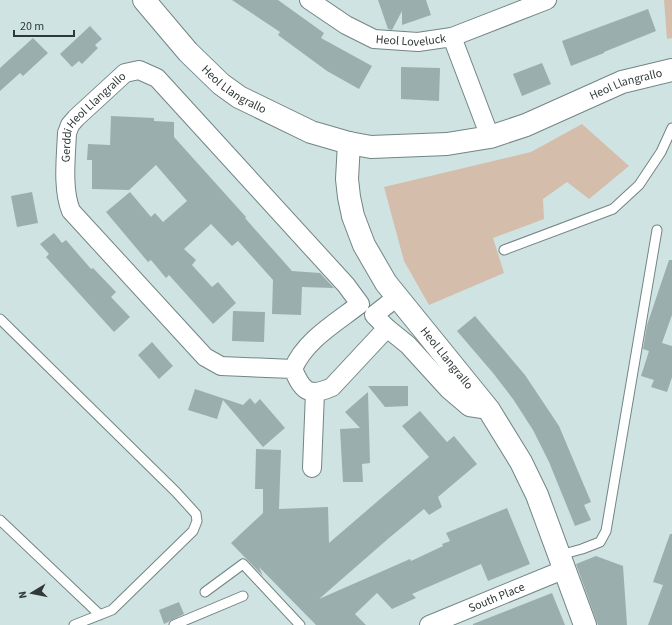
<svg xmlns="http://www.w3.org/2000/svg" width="672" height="625" font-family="'Source Sans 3',sans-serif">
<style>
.green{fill:#d5bdab}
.building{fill:#9baeae}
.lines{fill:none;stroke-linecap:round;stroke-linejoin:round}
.service-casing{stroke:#728584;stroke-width:11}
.minor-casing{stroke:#728584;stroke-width:20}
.tertiary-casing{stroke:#728584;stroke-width:24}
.service{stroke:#fff;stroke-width:9}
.minor{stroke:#fff;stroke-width:18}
.tertiary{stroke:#fff;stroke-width:22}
.labels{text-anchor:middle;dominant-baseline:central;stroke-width:3;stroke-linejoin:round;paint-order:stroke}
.street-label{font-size:12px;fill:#303838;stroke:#cfe3e3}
</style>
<rect width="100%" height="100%" fill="#cfe3e3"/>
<path class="green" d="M 664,0 L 672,0 L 672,38 L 667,39 Z
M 582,124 L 629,166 L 589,199 L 567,182 L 543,199 L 544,219 L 493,238 L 504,273 L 429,305 L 404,261 L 384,187 L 531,152 Z"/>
<path class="building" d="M 232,0 L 278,0 L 324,33 L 321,38 L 372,66 L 359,89 L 327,71 L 278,35 L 280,32 Z
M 378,0 L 426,0 L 431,15 L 402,25 L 402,11 L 392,30 L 388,29 Z
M 648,9 L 656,31 L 604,52 L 604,53 L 571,66 L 562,41 Z
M 90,26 L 102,39 L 95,45 L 98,48 L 82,64 L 79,61 L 72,67 L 60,54 Z
M 33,38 L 48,53 L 23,76 L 20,73 L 0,91 L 0,68 Z
M 542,63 L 551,84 L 522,96 L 513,74 Z
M 401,67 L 440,68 L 439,101 L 401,99 Z
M 111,116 L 154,118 L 154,121 L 174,122 L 174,137 L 246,217 L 245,218 L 292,271 L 320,273 L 334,288 L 302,287 L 301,315 L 272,314 L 273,280 L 238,241 L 232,246 L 211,224 L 184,249 L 196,260 L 192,265 L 212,287 L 218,282 L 236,303 L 213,324 L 169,275 L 166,278 L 151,260 L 148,262 L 106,212 L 130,192 L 151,217 L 155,213 L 163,222 L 187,201 L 156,165 L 129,190 L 92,189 L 92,160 L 87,160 L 88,144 L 110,145 Z
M 32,192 L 38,223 L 17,227 L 11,196 Z
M 54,233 L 62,243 L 66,240 L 91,269 L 93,268 L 116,292 L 111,297 L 130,317 L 114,332 L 46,257 L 49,254 L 40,244 Z
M 669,260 L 672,260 L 672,315 L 662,343 L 672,346 L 672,377 L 667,392 L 651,387 L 654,380 L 641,376 L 649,351 L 643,349 L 647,325 Z
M 233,311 L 265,312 L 264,342 L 232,341 Z
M 475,316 L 525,375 L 559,426 L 591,502 L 584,505 L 591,520 L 575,526 L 549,462 L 533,430 L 513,399 L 493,373 L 457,331 Z
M 152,342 L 173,366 L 159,379 L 138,355 Z
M 368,386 L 408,386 L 408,406 L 385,407 Z
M 195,389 L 243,405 L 250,398 L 255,404 L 260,399 L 285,428 L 263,447 L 223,400 L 217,419 L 188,410 Z
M 368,392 L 370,463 L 362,464 L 363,482 L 343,482 L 340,429 L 360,428 L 345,412 Z
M 420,411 L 447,442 L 454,436 L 477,464 L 438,497 L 442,507 L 429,515 L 424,509 L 389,538 L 319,599 L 410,559 L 411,561 L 443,546 L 442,544 L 450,541 L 446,533 L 507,508 L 530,564 L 488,581 L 481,564 L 412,594 L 416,598 L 392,609 L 377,593 L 355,614 L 366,625 L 316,625 L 259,567 L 263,576 L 231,543 L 263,513 L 263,489 L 255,489 L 256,449 L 281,450 L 279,509 L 328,507 L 329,543 L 429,457 L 402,426 Z
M 670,534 L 672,534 L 672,625 L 648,625 L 663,585 L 653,582 Z
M 596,556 L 623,566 L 627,625 L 598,625 L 576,564 Z
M 552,593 L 565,625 L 473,625 L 473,624 Z
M 179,602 L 184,614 L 164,624 L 159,610 Z"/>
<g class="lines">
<g class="service-casing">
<path id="service" d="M 504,250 L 613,209 L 639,185 L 661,152 L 672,128
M 0,319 L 176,492 L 196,514 L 197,521 L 193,531 L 112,610 L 74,625
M 0,520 L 100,615
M 560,555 L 582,549 L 600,542 L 606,531 L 657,230
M 205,592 L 243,564 L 300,625
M 174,625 L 243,596"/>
</g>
<g class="minor-casing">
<g id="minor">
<path id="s1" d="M 309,0 L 346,25 L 374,39 L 418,42 L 452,37 L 490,137"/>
<path d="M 452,37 L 547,0"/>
<path d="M 387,328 L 408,345 L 449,390 L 469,407 L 489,410"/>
<path id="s2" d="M 293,369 L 221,366 L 205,357 L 71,211 C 62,189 66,157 67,133 L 70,125 L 76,118 L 125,73 L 139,70 L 157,78 L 346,285 L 360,304 C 337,322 305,340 293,369 C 302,390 308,398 332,387 L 387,328 L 374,315 L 397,297"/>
<path d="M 312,468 L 315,392"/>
<path id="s3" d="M 429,625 L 563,570"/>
</g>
</g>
<g class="tertiary-casing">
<g id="tertiary">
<path id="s4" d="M 144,0 L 188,52 L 221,84 L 239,97 L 311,132 L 349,143 L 371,147 L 447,144 L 490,137 L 526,125 L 622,82 L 672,70"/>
<path id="s5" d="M 349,143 L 347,179 L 349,197 L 353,216 L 364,245 L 386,283 L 489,410 L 521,462 L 537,495 L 585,625"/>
</g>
</g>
<use href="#service" class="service"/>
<use href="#minor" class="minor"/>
<use href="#tertiary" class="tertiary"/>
</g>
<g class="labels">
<g class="street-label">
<text stroke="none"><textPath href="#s1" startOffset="113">Heol Loveluck</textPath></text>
<text stroke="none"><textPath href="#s4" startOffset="544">Heol Llangrallo</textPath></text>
<text stroke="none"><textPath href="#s4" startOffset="128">Heol Llangrallo</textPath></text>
<text stroke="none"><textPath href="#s2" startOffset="394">Gerddi Heol Llangrallo</textPath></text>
<text stroke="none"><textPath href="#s5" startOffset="245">Heol Llangrallo</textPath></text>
<text stroke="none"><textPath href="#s3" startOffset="73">South Place</textPath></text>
</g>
</g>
<g transform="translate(32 593) rotate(260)" stroke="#cfe3e3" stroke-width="3" paint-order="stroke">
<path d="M0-3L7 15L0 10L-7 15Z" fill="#303838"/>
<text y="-6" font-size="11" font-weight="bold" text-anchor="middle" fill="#303838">N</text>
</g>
<path d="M14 30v6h60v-6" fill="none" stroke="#303838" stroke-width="2"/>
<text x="20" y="30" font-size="12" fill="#303838" stroke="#cfe3e3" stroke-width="3" paint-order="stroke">20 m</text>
</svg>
